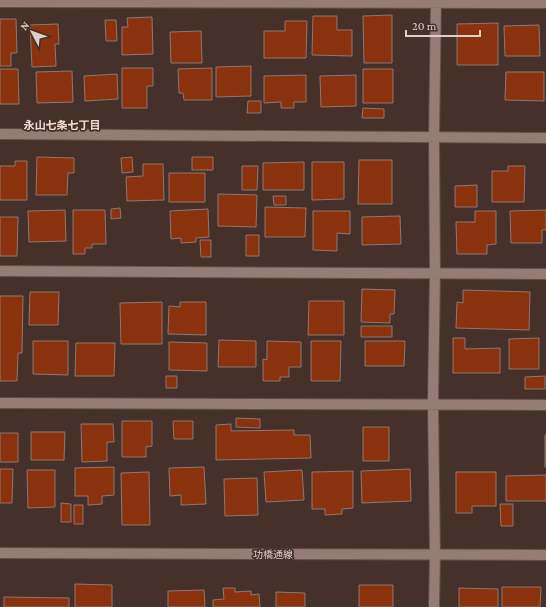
<svg xmlns="http://www.w3.org/2000/svg" width="546" height="607" font-family="'Crimson Pro','Noto Sans JP',serif">
<style>
.building{fill:#8a320e;stroke:#8f776f}
.lines{fill:none;stroke-linecap:round;stroke-linejoin:round}
.street-casing{stroke:#61504a;stroke-width:12}
.secondary-casing{stroke:#61504a;stroke-width:12}
.street{stroke:#957c74;stroke-width:10}
.secondary{stroke:#957c74;stroke-width:10}
.labels{text-anchor:middle;dominant-baseline:central;stroke-width:3.5;stroke-linejoin:round;paint-order:stroke}
.street-label{font-size:10px;fill:#ddcfca;stroke:#46312a}
.neighbourhood-label{font-size:11px;font-weight:bold;fill:#f5dad1;stroke:#46312a}
</style>
<rect width="100%" height="100%" fill="#46312a"/>
<path class="building" d="M 392,15 L 392,63 L 364,63 L 363,16 Z
M 313,16 L 337,16 L 337,30 L 352,30 L 352,56 L 312,55 Z
M 152,17 L 153,54 L 122,55 L 122,27 L 128,27 L 127,18 Z
M 0,19 L 16,19 L 17,53 L 11,53 L 11,66 L 0,66 Z
M 105,20 L 116,20 L 117,41 L 106,41 Z
M 285,21 L 307,21 L 306,58 L 264,58 L 264,31 L 285,31 Z
M 498,23 L 498,65 L 457,65 L 457,24 Z
M 58,24 L 59,44 L 55,44 L 56,66 L 32,67 L 30,25 Z
M 539,25 L 540,56 L 505,56 L 504,26 Z
M 201,31 L 202,63 L 171,63 L 170,32 Z
M 251,66 L 251,96 L 216,97 L 216,67 Z
M 122,68 L 153,68 L 153,86 L 147,86 L 147,108 L 122,108 Z
M 212,68 L 212,100 L 184,100 L 183,93 L 179,93 L 178,69 Z
M 0,69 L 18,69 L 19,104 L 0,104 Z
M 363,69 L 393,69 L 393,103 L 363,103 Z
M 72,71 L 73,102 L 37,103 L 36,72 Z
M 506,72 L 544,72 L 544,101 L 505,100 Z
M 117,74 L 118,99 L 85,101 L 84,76 Z
M 306,75 L 306,102 L 294,102 L 294,108 L 281,108 L 281,102 L 264,103 L 264,76 Z
M 356,75 L 356,106 L 321,107 L 320,76 Z
M 248,101 L 261,101 L 261,113 L 247,113 Z
M 363,108 L 384,109 L 384,118 L 362,118 Z
M 37,157 L 74,158 L 74,173 L 68,173 L 67,195 L 36,195 Z
M 132,157 L 133,172 L 122,173 L 121,158 Z
M 192,157 L 213,157 L 213,170 L 192,170 Z
M 359,160 L 392,160 L 392,204 L 358,204 Z
M 15,161 L 27,161 L 27,200 L 0,200 L 0,166 L 15,166 Z
M 304,162 L 304,190 L 263,190 L 263,163 Z
M 312,162 L 344,162 L 344,199 L 312,200 Z
M 143,164 L 163,164 L 164,200 L 127,201 L 126,177 L 143,176 Z
M 242,166 L 258,166 L 257,190 L 242,190 Z
M 508,166 L 525,166 L 524,202 L 492,202 L 492,171 L 508,171 Z
M 169,173 L 205,173 L 205,202 L 169,202 Z
M 477,185 L 477,207 L 455,207 L 455,186 Z
M 218,194 L 257,195 L 256,227 L 218,226 Z
M 273,196 L 286,196 L 286,205 L 274,205 Z
M 265,207 L 306,208 L 305,237 L 265,237 Z
M 120,208 L 121,218 L 111,219 L 111,209 Z
M 208,209 L 209,237 L 196,238 L 196,242 L 181,243 L 181,238 L 171,239 L 170,211 Z
M 65,210 L 66,241 L 29,242 L 28,211 Z
M 73,210 L 105,210 L 106,244 L 92,244 L 92,248 L 85,248 L 85,254 L 73,254 Z
M 546,210 L 546,230 L 542,230 L 542,243 L 511,243 L 510,211 Z
M 313,211 L 350,211 L 350,234 L 337,233 L 337,251 L 313,250 Z
M 475,211 L 496,211 L 496,244 L 487,245 L 487,254 L 457,254 L 456,222 L 475,222 Z
M 400,216 L 401,244 L 362,245 L 362,217 Z
M 0,217 L 18,217 L 17,256 L 0,256 Z
M 246,235 L 259,235 L 259,256 L 246,256 Z
M 200,240 L 211,240 L 211,257 L 201,257 Z
M 362,289 L 395,290 L 394,314 L 390,314 L 390,323 L 361,322 Z
M 463,290 L 530,292 L 529,330 L 456,328 L 457,302 L 463,303 Z
M 30,292 L 59,292 L 58,325 L 29,325 Z
M 0,296 L 23,296 L 22,353 L 18,353 L 17,381 L 0,381 Z
M 309,301 L 344,301 L 344,335 L 308,335 Z
M 162,302 L 162,344 L 121,344 L 120,303 Z
M 180,302 L 206,302 L 206,335 L 168,334 L 169,306 L 180,307 Z
M 361,326 L 392,326 L 392,337 L 361,337 Z
M 453,338 L 465,338 L 465,349 L 500,348 L 500,373 L 453,373 Z
M 539,338 L 539,369 L 509,369 L 509,339 Z
M 219,340 L 256,341 L 256,367 L 218,367 Z
M 33,341 L 68,341 L 68,375 L 33,374 Z
M 267,341 L 301,342 L 301,367 L 289,367 L 289,377 L 280,377 L 280,381 L 263,381 L 263,359 L 267,360 Z
M 311,341 L 341,341 L 340,381 L 311,381 Z
M 365,341 L 405,341 L 404,366 L 365,366 Z
M 169,342 L 207,343 L 207,371 L 169,370 Z
M 76,343 L 115,343 L 114,376 L 75,376 Z
M 166,376 L 177,376 L 177,388 L 166,388 Z
M 545,376 L 545,389 L 525,389 L 525,377 Z
M 236,418 L 260,419 L 260,428 L 236,427 Z
M 122,421 L 152,421 L 152,446 L 146,447 L 146,457 L 122,457 Z
M 173,421 L 193,421 L 193,439 L 174,439 Z
M 81,424 L 113,424 L 114,442 L 107,442 L 107,461 L 82,462 Z
M 231,424 L 231,431 L 294,430 L 294,435 L 310,435 L 311,458 L 216,460 L 216,425 Z
M 363,427 L 389,427 L 389,461 L 363,461 Z
M 31,432 L 65,432 L 64,460 L 31,460 Z
M 0,433 L 18,433 L 18,462 L 0,462 Z
M 545,435 L 546,435 L 546,467 L 545,467 Z
M 114,467 L 114,495 L 102,496 L 102,504 L 88,505 L 88,496 L 75,496 L 75,468 Z
M 204,467 L 206,504 L 181,505 L 181,495 L 170,496 L 169,468 Z
M 0,469 L 13,469 L 12,503 L 0,503 Z
M 410,469 L 411,501 L 362,503 L 361,471 Z
M 27,470 L 55,470 L 55,507 L 28,508 Z
M 302,470 L 304,500 L 266,502 L 264,472 Z
M 353,471 L 353,508 L 342,509 L 342,514 L 325,515 L 325,509 L 312,509 L 312,472 Z
M 149,472 L 150,525 L 122,525 L 121,473 Z
M 456,472 L 496,472 L 496,506 L 472,506 L 472,513 L 456,513 Z
M 546,475 L 546,501 L 506,501 L 506,476 Z
M 257,478 L 258,515 L 225,516 L 224,479 Z
M 61,503 L 71,504 L 71,522 L 61,522 Z
M 500,504 L 513,504 L 513,526 L 501,526 Z
M 74,505 L 83,505 L 83,524 L 74,524 Z
M 75,584 L 112,585 L 112,607 L 75,607 Z
M 359,585 L 393,585 L 393,607 L 359,607 Z
M 502,587 L 541,587 L 540,607 L 502,607 Z
M 223,588 L 235,588 L 235,592 L 251,591 L 251,595 L 259,594 L 260,607 L 213,607 L 213,600 L 224,599 Z
M 459,588 L 498,589 L 498,607 L 459,607 Z
M 204,590 L 205,607 L 168,607 L 168,591 Z
M 276,592 L 305,593 L 305,607 L 276,607 Z
M 4,597 L 69,598 L 69,607 L 4,607 Z"/>
<g class="lines">
<g class="street-casing">
<path id="street" d="M 0,2 L 546,3
M 0,134 L 546,138
M 0,271 L 546,274
M 0,403 L 546,405
M 434,607 L 435,554 L 433,403 L 435,273 L 434,137 L 436,0"/>
</g>
<g class="secondary-casing">
<path id="secondary" d="M 0,553 L 546,555"/>
</g>
<use href="#street" class="street"/>
<use href="#secondary" class="secondary"/>
</g>
<g class="labels">
<g class="street-label">
<text x="273" y="554">功橋通線</text>
</g>
<g class="neighbourhood-label">
<text x="62" y="125">永山七条七丁目</text>
</g>
</g>
<g transform="translate(32 32) rotate(311)" stroke="#46312a" stroke-width="3" paint-order="stroke">
<path d="M0-3L7 15L0 10L-7 15Z" fill="#ddcfca"/>
<text y="-6" font-size="11" font-weight="bold" text-anchor="middle" fill="#ddcfca">N</text>
</g>
<path d="M406 30v6h74v-6" fill="none" stroke="#ddcfca" stroke-width="2"/>
<text x="412" y="30" font-size="12" fill="#ddcfca" stroke="#46312a" stroke-width="3" paint-order="stroke">20 m</text>
</svg>
